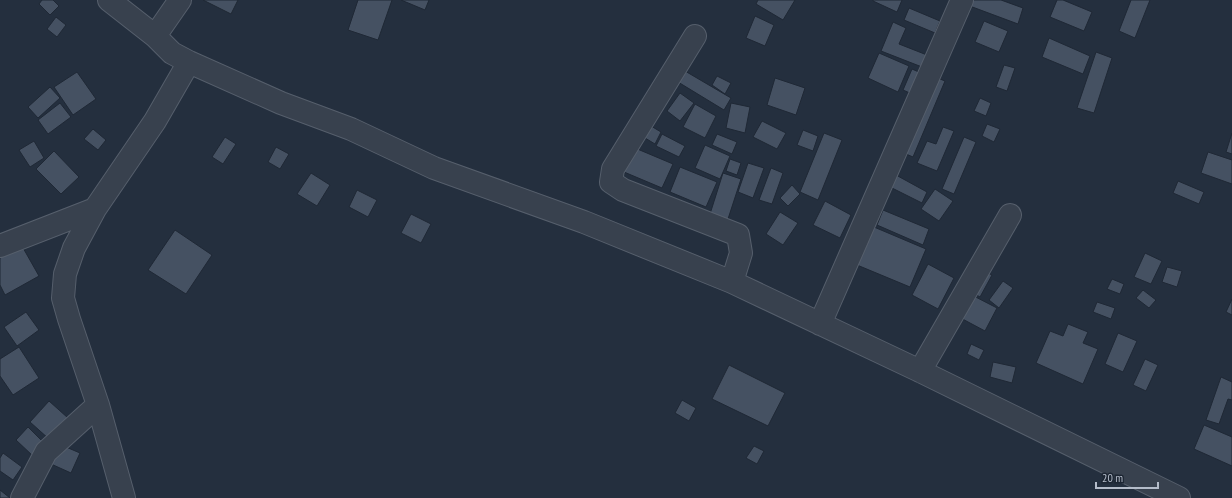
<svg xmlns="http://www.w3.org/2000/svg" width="1232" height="498" font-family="'PT Sans Narrow',sans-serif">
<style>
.building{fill:#455162;stroke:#1f2835}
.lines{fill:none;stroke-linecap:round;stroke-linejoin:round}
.minor-casing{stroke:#565f6c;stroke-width:24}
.minor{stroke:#38414e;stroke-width:22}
</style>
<rect width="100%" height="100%" fill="#242f3e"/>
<path class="building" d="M 42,0 L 53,0 L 59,6 L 50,15 L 39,4 Z
M 203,0 L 238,0 L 231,14 Z
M 358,0 L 392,0 L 378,40 L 348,30 Z
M 401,0 L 429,0 L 425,10 Z
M 758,0 L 795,0 L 783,20 L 756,4 Z
M 873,0 L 902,0 L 897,12 L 873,1 Z
M 969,0 L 1001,0 L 1023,8 L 1018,24 L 967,5 Z
M 1057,0 L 1063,0 L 1092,12 L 1084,31 L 1050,17 Z
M 1131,0 L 1150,0 L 1135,38 L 1119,31 Z
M 909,8 L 940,21 L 935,33 L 904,20 Z
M 755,16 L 774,25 L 765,46 L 746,38 Z
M 56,17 L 66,25 L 57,37 L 47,29 Z
M 984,21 L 1008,31 L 999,52 L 975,42 Z
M 893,22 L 906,28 L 899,44 L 927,55 L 922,67 L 881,51 Z
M 1049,38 L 1090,56 L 1083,74 L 1042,57 Z
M 1096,52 L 1112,58 L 1094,113 L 1077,108 Z
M 879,53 L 909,66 L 898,92 L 868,78 Z
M 1004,65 L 1015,68 L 1007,91 L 996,87 Z
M 912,69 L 921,73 L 912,94 L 903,90 Z
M 685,71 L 731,98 L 724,110 L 678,82 Z
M 77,72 L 96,99 L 73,115 L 54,87 Z
M 930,75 L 945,81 L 913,157 L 899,151 Z
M 717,76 L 731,83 L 725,94 L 712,85 Z
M 775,78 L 805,88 L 796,115 L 767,105 Z
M 50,87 L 60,98 L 38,118 L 28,107 Z
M 680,93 L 694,103 L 680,121 L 667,111 Z
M 980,98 L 991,103 L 986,116 L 974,111 Z
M 60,103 L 71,117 L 48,134 L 38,120 Z
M 731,103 L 750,107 L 745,133 L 726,128 Z
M 695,104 L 716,116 L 705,138 L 683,127 Z
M 762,121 L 786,133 L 777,149 L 753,137 Z
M 987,124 L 1000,129 L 994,142 L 982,136 Z
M 651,126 L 661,132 L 655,144 L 645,138 Z
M 943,127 L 954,131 L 937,171 L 917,163 L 927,141 L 936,144 Z
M 93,129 L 106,140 L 98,150 L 84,139 Z
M 803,130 L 818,136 L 813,151 L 797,145 Z
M 824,133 L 842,140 L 818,200 L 800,192 Z
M 1232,133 L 1232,154 L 1226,152 Z
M 662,134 L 685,146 L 679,157 L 656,146 Z
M 717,134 L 737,142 L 732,154 L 712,145 Z
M 225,137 L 236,144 L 223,164 L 212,157 Z
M 964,137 L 976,142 L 954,194 L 942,189 Z
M 34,141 L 44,158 L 30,167 L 19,150 Z
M 705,145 L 730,156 L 720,179 L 695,168 Z
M 276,147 L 289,154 L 280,169 L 268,162 Z
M 635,148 L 673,164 L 662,188 L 624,172 Z
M 54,151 L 79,177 L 61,194 L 36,169 Z
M 1208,152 L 1232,160 L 1232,184 L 1201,173 Z
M 730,159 L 741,163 L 737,175 L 726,171 Z
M 748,163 L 764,168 L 753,198 L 738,192 Z
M 680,167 L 717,182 L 706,207 L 670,192 Z
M 771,168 L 783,173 L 772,204 L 759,200 Z
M 311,173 L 330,185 L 317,206 L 297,194 Z
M 723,173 L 741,179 L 728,219 L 710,214 Z
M 896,175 L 927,192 L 922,203 L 890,187 Z
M 1178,181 L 1204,192 L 1199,204 L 1173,193 Z
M 792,185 L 800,194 L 788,206 L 780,198 Z
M 935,189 L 953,201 L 939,221 L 921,209 Z
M 357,190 L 377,200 L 368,217 L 349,207 Z
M 825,201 L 851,215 L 840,238 L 813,225 Z
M 883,210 L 929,229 L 923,245 L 877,225 Z
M 780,212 L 798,223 L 783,245 L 766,234 Z
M 411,214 L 431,224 L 421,243 L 401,233 Z
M 874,227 L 926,249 L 910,287 L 857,265 Z
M 175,230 L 212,255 L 186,294 L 148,270 Z
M 22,246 L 39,276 L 5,295 L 0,285 L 0,258 Z
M 1145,253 L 1162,261 L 1151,284 L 1134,277 Z
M 928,264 L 954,278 L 938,309 L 912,295 Z
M 1167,267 L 1182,271 L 1177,287 L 1162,282 Z
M 980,269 L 992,275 L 980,297 L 968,290 Z
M 1112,279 L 1124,284 L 1120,294 L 1107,289 Z
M 1003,281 L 1013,288 L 999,308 L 989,300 Z
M 1143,290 L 1156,300 L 1149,308 L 1136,298 Z
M 966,292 L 997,308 L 985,331 L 955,315 Z
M 1232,299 L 1232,315 L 1226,312 Z
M 1097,302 L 1115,308 L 1111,319 L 1093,312 Z
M 26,312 L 39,330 L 17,346 L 4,327 Z
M 1068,324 L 1088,332 L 1083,343 L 1098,349 L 1083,384 L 1036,363 L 1050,331 L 1063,336 Z
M 1118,333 L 1137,341 L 1123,372 L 1105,364 Z
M 971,344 L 984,350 L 979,360 L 967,354 Z
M 19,347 L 39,378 L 13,395 L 0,376 L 0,359 Z
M 1145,359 L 1158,365 L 1146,391 L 1133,385 Z
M 993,362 L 1016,367 L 1012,383 L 990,377 Z
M 729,365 L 785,393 L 768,426 L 712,399 Z
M 1221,377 L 1232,382 L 1232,400 L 1228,399 L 1219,424 L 1206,420 Z
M 682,400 L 696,408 L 689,421 L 675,413 Z
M 49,401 L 68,418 L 49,439 L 30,422 Z
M 1204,425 L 1232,437 L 1232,466 L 1194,449 Z
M 28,427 L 45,444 L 33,456 L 16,440 Z
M 59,444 L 80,453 L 71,473 L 51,464 Z
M 754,446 L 764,451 L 757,464 L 746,458 Z
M 3,453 L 22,467 L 13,480 L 0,471 L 0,458 Z
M 0,490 L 10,498 L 0,498 Z"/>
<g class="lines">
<g class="minor-casing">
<path id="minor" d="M 109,0 L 155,36 L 172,53 L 189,62 L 281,103 L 351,129 L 434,168 L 584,222 L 732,282 L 920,371 L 1179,498
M 155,36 L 180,0
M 695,36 L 613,169 L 611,182 L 623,190 L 738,235 L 741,253 L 732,282
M 0,246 L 95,209
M 820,324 L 962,0
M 920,371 L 1010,215
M 22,498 L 46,452 L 98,405
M 124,498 L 98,405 L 69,319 L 63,298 L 65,274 L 74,248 L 95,209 L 155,121 L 189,62"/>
</g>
<use href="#minor" class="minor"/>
</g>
<path d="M1096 482v6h62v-6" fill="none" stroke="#b4bcc9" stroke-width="2"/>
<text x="1102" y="482" font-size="12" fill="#b4bcc9" stroke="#1d2633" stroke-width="3" paint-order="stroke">20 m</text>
</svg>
